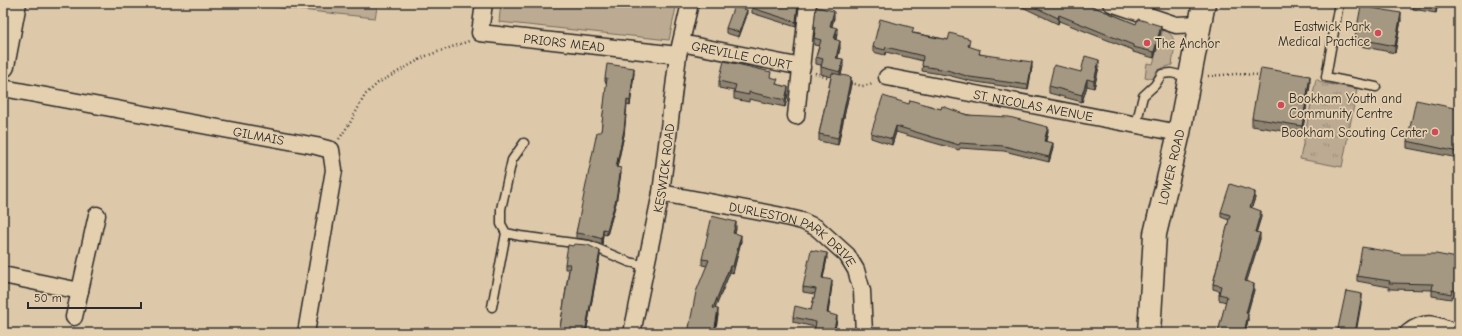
<svg xmlns="http://www.w3.org/2000/svg" width="1462" height="336" font-family="'Comic Neue',sans-serif">
<style>
.grass{fill:url(#grass-tufts);stroke:#746b5e}
.garden{fill:#bcab92;stroke:#746b5e}
.lines{fill:none;stroke-linecap:round;stroke-linejoin:round}
.lane-casing{stroke:#2b2b2b;stroke-width:11}
.street-casing{stroke:#2b2b2b;stroke-width:19}
.secondary-casing{stroke:#2b2b2b;stroke-width:25}
.primary-casing{stroke:#2b2b2b;stroke-width:25}
.path{stroke:#2b2b2b;stroke-width:2.5;stroke-dasharray:1 3;stroke-linecap:butt}
.lane{stroke:#e4cfae;stroke-width:8}
.street{stroke:#e4cfae;stroke-width:16}
.secondary{stroke:#e4cfae;stroke-width:22}
.primary{stroke:#e4cfae;stroke-width:22}
.wall{fill:#8e8370;stroke:#2b2b2b}
.shaded-wall{fill:#746a5b;stroke:#2b2b2b}
.building{fill:#a59882;stroke:#2b2b2b}
.poi-dot{fill:#d1495b;stroke:#e4cfae;stroke-width:1.5}
.labels{text-anchor:middle;dominant-baseline:central;stroke-width:3.5;stroke-linejoin:round;paint-order:stroke}
.poi-label{font-size:13px;fill:#2b2b2b;stroke:#e4cfae;text-anchor:end}
.street-label{font-size:13px;fill:#2b2b2b;stroke:#e4cfae}
</style>
<defs>
<pattern id="grass-tufts" width="24" height="20" patternUnits="userSpaceOnUse"><rect width="24" height="20" fill="#bcab92"/><path d="M3 7l-1-3M5 7V3M7 7l1-3M15 17l-1-3M17 17v-4M19 17l1-3" fill="none" stroke="#998b77"/></pattern>
</defs>
<rect width="100%" height="100%" fill="#ddc8a9"/>
<filter id="ink" filterUnits="userSpaceOnUse"><feTurbulence type="fractalNoise" baseFrequency=".025" numOctaves="2"/><feDisplacementMap in="SourceGraphic" scale="8" xChannelSelector="R" yChannelSelector="G"/><feConvolveMatrix kernelMatrix="1 2 1 2 8 2 1 2 1" color-interpolation-filters="sRGB"/></filter>
<g filter="url(#ink)">
<path class="grass" d="M 1316,79 L 1323,83 L 1357,89 L 1342,167 L 1300,159 Z"/>
<path class="garden" d="M 236,3 L 378,3 L 375,18 Z
M 501,3 L 677,3 L 669,40 L 499,22 Z
M 1163,29 C 1179,36 1174,50 1172,65 L 1157,70 L 1153,79 L 1145,77 L 1147,63 L 1153,64 Z"/>
<g class="lines">
<g class="lane-casing">
<path id="lane" d="M 1339,3 L 1326,77 L 1376,87
M 1136,125 L 1143,96 L 1155,85 L 1162,74 L 1171,73 L 1189,77
M 524,143 L 512,160 L 501,209 L 501,224 L 506,233 L 520,236 L 589,245 L 629,262 L 646,266
M 492,307 L 506,233"/>
</g>
<g class="street-casing">
<g id="street">
<path id="s1" d="M 484,3 L 480,33 L 678,55"/>
<path d="M 1111,3 L 1176,25 L 1201,24"/>
<path id="s2" d="M 681,43 L 802,67"/>
<path id="s3" d="M 887,77 L 1179,133"/>
<path id="s4" d="M 3,88 L 316,146 L 331,150 L 334,170 L 306,333"/>
<path d="M 796,116 L 808,3"/>
<path id="s5" d="M 661,193 L 777,215 L 802,221 L 817,228 L 847,255 L 856,270 L 862,291 L 864,333"/>
<path d="M 3,275 L 80,291"/>
<path d="M 74,317 L 97,215"/>
<path id="s6" d="M 632,333 L 661,193 L 678,55 L 690,3"/>
<path d="M 1408,333 C 1425,319 1437,324 1455,333"/>
</g>
</g>
<g class="secondary-casing">
<g id="secondary">
<path id="s7" d="M 1149,333 L 1155,234 L 1179,133 L 1204,3"/>
</g>
</g>
<g class="primary-casing">
<path id="primary" d="M 3,66 L 15,3"/>
</g>
<path class="path" d="M 815,73 L 833,79
M 1208,76 L 1236,74 L 1261,75
M 847,82 L 862,86 L 874,84
M 339,139 L 350,123 L 365,95 L 378,83 L 426,56 L 469,41"/>
<use href="#lane" class="lane"/>
<use href="#street" class="street"/>
<use href="#secondary" class="secondary"/>
<use href="#primary" class="primary"/>
</g>
<path class="wall" d="M 798,3 L 796,27 L 752,13 L 752,8 Z
M 988,3 L 1006,3 L 1003,9 Z
M 1014,3 L 1084,3 L 1136,24 L 1161,31 L 1154,58 L 1133,52 L 1133,50 L 1059,21 L 1058,24 Z
M 1413,3 L 1438,3 L 1436,13 L 1413,9 Z
M 747,15 L 739,37 L 726,33 L 726,28 Z
M 834,18 L 832,26 L 837,34 L 836,40 L 840,48 L 838,58 L 843,66 L 841,75 L 851,84 L 838,145 L 819,141 L 819,134 L 831,77 L 821,74 L 821,65 L 816,64 L 816,57 L 819,46 L 814,45 L 814,38 L 815,33 L 814,33 L 814,26 Z
M 1401,20 L 1395,53 L 1355,45 L 1355,38 Z
M 914,33 L 970,44 L 969,47 L 980,54 L 1032,67 L 1028,90 L 970,81 L 947,75 L 922,71 L 923,61 L 886,52 L 885,55 L 873,52 L 873,47 Z
M 1099,67 L 1094,88 L 1087,86 L 1082,102 L 1049,93 L 1049,86 L 1081,72 Z
M 634,73 L 630,106 L 627,105 L 624,135 L 617,167 L 621,173 L 616,203 L 607,235 L 603,234 L 602,244 L 590,240 L 576,238 L 576,233 L 601,132 L 607,83 L 605,82 L 605,78 Z
M 771,77 L 778,85 L 788,94 L 785,107 L 749,99 L 749,102 L 734,99 L 734,91 L 719,88 L 719,81 Z
M 1310,85 L 1302,134 L 1252,126 L 1252,118 Z
M 909,104 L 941,109 L 1048,132 L 1046,141 L 1053,148 L 1049,162 L 1004,151 L 960,148 L 959,150 L 896,132 L 892,145 L 871,138 L 871,133 Z
M 1459,109 L 1459,153 L 1458,158 L 1407,148 L 1407,141 Z
M 1255,198 L 1251,208 L 1261,217 L 1256,232 L 1260,239 L 1246,282 L 1254,290 L 1247,314 L 1248,320 L 1245,333 L 1218,333 L 1226,302 L 1219,300 L 1219,294 L 1220,291 L 1213,289 L 1213,284 L 1229,220 L 1221,217 L 1221,212 Z
M 736,229 L 735,233 L 741,241 L 733,273 L 730,272 L 715,308 L 718,315 L 715,333 L 688,333 L 707,266 L 702,265 L 702,259 Z
M 600,256 L 586,333 L 560,333 L 560,328 L 569,269 L 565,269 L 565,264 Z
M 827,258 L 823,278 L 832,285 L 828,314 L 837,320 L 834,333 L 814,333 L 815,327 L 793,322 L 793,317 L 811,310 L 815,294 L 803,292 L 803,287 Z
M 1457,265 L 1459,265 L 1459,298 L 1452,296 L 1451,299 L 1432,296 L 1432,290 L 1389,289 L 1389,287 L 1357,281 L 1357,276 Z"/>
<path class="shaded-wall" d="M 798,3 L 796,27 L 796,22 Z
M 1003,3 L 1006,3 L 1003,9 Z
M 1436,3 L 1438,3 L 1436,13 Z
M 747,10 L 747,15 L 739,37 L 739,32 Z
M 834,11 L 834,18 L 830,33 L 830,26 Z
M 1401,13 L 1401,20 L 1395,53 L 1395,46 Z
M 1059,15 L 1059,21 L 1058,24 L 1058,18 Z
M 1161,26 L 1161,31 L 1154,58 L 1154,52 Z
M 837,28 L 837,34 L 834,46 L 834,39 Z
M 840,41 L 840,48 L 836,64 L 836,58 Z
M 843,59 L 843,66 L 840,79 L 840,72 Z
M 1099,60 L 1099,67 L 1094,88 L 1094,81 Z
M 1032,62 L 1032,67 L 1028,90 L 1028,85 Z
M 634,68 L 634,73 L 630,106 L 630,101 Z
M 1310,76 L 1310,85 L 1302,134 L 1302,126 Z
M 851,77 L 851,84 L 838,145 L 838,138 Z
M 1087,79 L 1087,86 L 1082,102 L 1082,95 Z
M 788,87 L 788,94 L 785,107 L 785,100 Z
M 627,100 L 624,135 L 616,172 L 616,167 Z
M 896,126 L 896,132 L 892,145 L 892,139 Z
M 1048,127 L 1048,132 L 1044,146 L 1044,141 Z
M 1053,143 L 1053,148 L 1049,162 L 1049,157 Z
M 1459,146 L 1459,153 L 1458,158 L 1458,152 Z
M 621,168 L 621,173 L 616,203 L 607,235 L 607,230 Z
M 1255,192 L 1255,198 L 1250,213 L 1250,207 Z
M 1261,211 L 1261,217 L 1255,237 L 1255,232 Z
M 736,222 L 736,229 L 733,239 L 733,233 Z
M 603,229 L 603,234 L 602,244 L 602,239 Z
M 1260,233 L 1260,239 L 1245,287 L 1245,281 Z
M 741,235 L 741,241 L 733,273 L 733,266 Z
M 600,251 L 600,256 L 586,333 L 585,333 Z
M 827,253 L 827,258 L 822,283 L 822,278 Z
M 730,266 L 730,272 L 713,314 L 713,308 Z
M 832,280 L 832,285 L 827,318 L 827,313 Z
M 1254,284 L 1254,290 L 1246,319 L 1246,313 Z
M 1362,294 L 1362,299 L 1356,333 L 1355,333 Z
M 718,309 L 718,315 L 715,333 L 714,333 Z
M 1248,314 L 1248,320 L 1245,333 L 1244,333 Z
M 837,316 L 837,320 L 834,333 L 833,333 Z"/>
<path class="building" d="M 754,3 L 798,3 L 796,22 L 752,8 Z
M 1026,3 L 1084,3 L 1136,24 L 1138,19 L 1161,26 L 1154,52 L 1133,47 L 1133,45 L 1059,15 L 1058,18 Z
M 1426,3 L 1436,3 L 1436,5 Z
M 734,6 L 747,10 L 739,32 L 726,28 Z
M 1361,6 L 1401,13 L 1395,46 L 1355,38 Z
M 816,7 L 834,11 L 830,26 L 837,28 L 834,39 L 840,41 L 836,58 L 843,59 L 840,72 L 821,67 L 823,59 L 816,57 L 821,40 L 814,38 L 816,27 L 814,26 Z
M 880,19 L 914,28 L 912,33 L 948,40 L 950,33 L 970,39 L 968,46 L 980,50 L 979,54 L 1032,62 L 1028,85 L 970,77 L 947,70 L 922,66 L 923,56 L 886,47 L 885,50 L 873,47 Z
M 1085,56 L 1099,60 L 1094,81 L 1087,79 L 1082,95 L 1049,86 L 1054,65 L 1081,72 Z
M 724,61 L 771,72 L 770,77 L 778,79 L 776,84 L 788,87 L 785,100 L 749,92 L 749,95 L 734,92 L 736,85 L 719,81 Z
M 607,64 L 634,68 L 630,101 L 627,100 L 624,130 L 616,167 L 621,168 L 616,199 L 607,230 L 603,229 L 602,239 L 590,235 L 576,233 L 597,132 L 601,132 L 607,78 L 605,78 Z
M 1261,68 L 1310,76 L 1302,126 L 1252,118 Z
M 832,73 L 851,77 L 838,138 L 819,134 Z
M 883,96 L 909,104 L 910,100 L 941,109 L 942,106 L 967,115 L 1009,117 L 1048,127 L 1044,141 L 1053,143 L 1049,157 L 1004,146 L 960,143 L 959,145 L 896,126 L 892,139 L 871,133 Z
M 1416,100 L 1459,109 L 1459,146 L 1458,152 L 1407,141 Z
M 1230,184 L 1255,192 L 1250,207 L 1261,211 L 1255,232 L 1260,233 L 1245,281 L 1254,284 L 1246,313 L 1248,314 L 1244,333 L 1218,333 L 1227,296 L 1219,294 L 1221,286 L 1213,284 L 1230,215 L 1221,212 Z
M 712,216 L 736,222 L 733,233 L 741,235 L 733,266 L 730,266 L 713,308 L 718,309 L 714,333 L 688,333 L 696,292 L 709,260 L 702,259 Z
M 574,244 L 588,245 L 600,251 L 585,333 L 565,333 L 565,329 L 560,328 L 570,264 L 565,264 L 568,245 L 573,246 Z
M 1362,247 L 1402,254 L 1436,254 L 1457,258 L 1456,264 L 1459,265 L 1459,292 L 1452,290 L 1451,294 L 1432,290 L 1433,284 L 1389,283 L 1390,281 L 1357,276 Z
M 811,250 L 827,253 L 822,278 L 832,280 L 827,313 L 837,316 L 833,333 L 814,333 L 816,322 L 793,317 L 795,306 L 811,310 L 816,289 L 803,287 Z
M 1346,291 L 1362,294 L 1355,333 L 1337,333 Z"/>
</g>
<g class="poi-dot">
<circle cx="1378" cy="33" r="4"/>
<circle cx="1147" cy="43" r="4"/>
<circle cx="1281" cy="105" r="4"/>
<circle cx="1435" cy="132" r="4"/>
</g>
<g class="labels">
<g class="poi-label">
<text x="1370" y="26">Eastwick Park<tspan x="1370" dy="15">Medical Practice</tspan></text>
<text x="1155" y="43" text-anchor="start">The Anchor</text>
<text x="1289" y="98" text-anchor="start">Bookham Youth and<tspan x="1289" dy="15">Community Centre</tspan></text>
<text x="1427" y="132">Bookham Scouting Center</text>
</g>
<g class="street-label">
<text stroke="none"><textPath href="#s1" startOffset="115">PRIORS MEAD</textPath></text>
<text stroke="none"><textPath href="#s2" startOffset="62">GREVILLE COURT</textPath></text>
<text stroke="none"><textPath href="#s3" startOffset="149">ST. NICOLAS AVENUE</textPath></text>
<text stroke="none"><textPath href="#s4" startOffset="260">GILMAIS</textPath></text>
<text stroke="none"><textPath href="#s7" startOffset="168">LOWER ROAD</textPath></text>
<text stroke="none"><textPath href="#s6" startOffset="168">KESWICK ROAD</textPath></text>
<text stroke="none"><textPath href="#s5" startOffset="141">DURLESTON PARK DRIVE</textPath></text>
</g>
</g>
<rect width="1462" height="336" fill="none" stroke="#e4cfae" stroke-width="16"/>
<rect x="8" y="8" width="1446" height="320" fill="none" stroke="#2b2b2b" stroke-width="1.5" filter="url(#ink)"/>
<path d="M28 302v6h113v-6" fill="none" stroke="#2b2b2b" stroke-width="2"/>
<text x="34" y="302" font-size="12" fill="#2b2b2b" stroke="#e4cfae" stroke-width="3" paint-order="stroke">50 m</text>
</svg>
